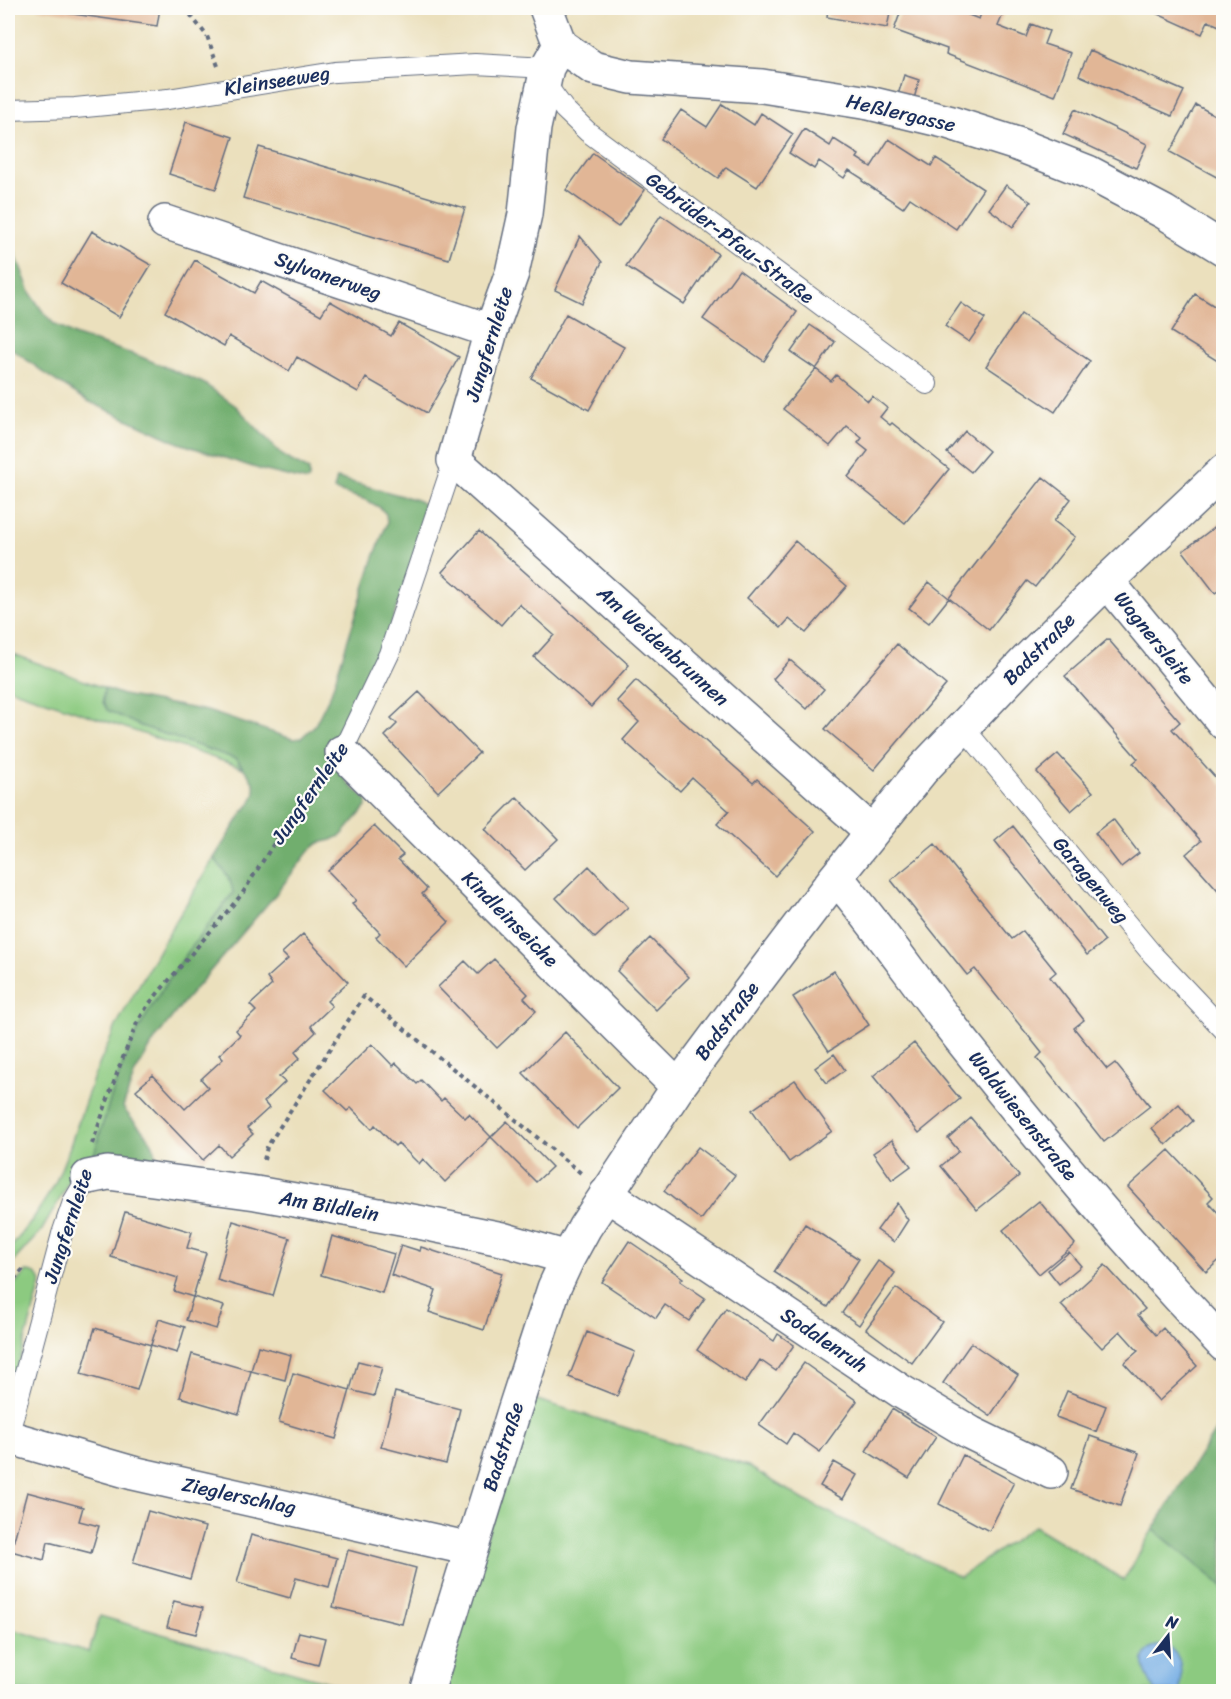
<svg xmlns="http://www.w3.org/2000/svg" width="1231" height="1699" font-family="Sriracha,sans-serif">
<style>
.green{fill:#8cca80;stroke:#547c6f;stroke-width:1.5}
.forest{fill:#71ae6e;stroke:#466e66;stroke-width:1.5}
.water{fill:#74ade4;stroke:#486ea1;stroke-width:1.5}
.building{fill:#e1b696}
.lines{fill:none;stroke-linecap:round;stroke-linejoin:round}
.lane-casing{stroke:#646d7f;stroke-width:22}
.street-casing{stroke:#646d7f;stroke-width:36}
.path{stroke:#646d7f;stroke-width:4;stroke-dasharray:4.5 4.5;stroke-linecap:butt}
.lane{stroke:#fff;stroke-width:20}
.street{stroke:#fff;stroke-width:33}
.labels{text-anchor:middle;dominant-baseline:central;stroke-width:4.5;stroke-linejoin:round;paint-order:stroke}
.street-label{font-size:20px;fill:#1b2f5e;stroke:#fdfcf7}
</style>
<rect width="100%" height="100%" fill="#fdfcf7"/>
<filter id="ink" filterUnits="userSpaceOnUse"><feTurbulence type="fractalNoise" baseFrequency=".0167" numOctaves="2"/><feDisplacementMap in="SourceGraphic" scale="12" xChannelSelector="R" yChannelSelector="G"/><feConvolveMatrix kernelMatrix="1 2 1 2 8 2 1 2 1" color-interpolation-filters="sRGB"/></filter>
<filter id="wash" filterUnits="userSpaceOnUse"><feTurbulence type="fractalNoise" baseFrequency=".008" numOctaves="4" result="noise"/><feDisplacementMap in="SourceGraphic" scale="24" xChannelSelector="R" yChannelSelector="G"/><feGaussianBlur stdDeviation="1.35" result="paint"/><feColorMatrix in="noise" values="0 0 0 0 0 0 0 0 0 0 0 0 0 0 0 0 0 1.4 0 .05"/><feComposite in="paint" operator="in"/></filter>
<g filter="url(#wash)">
<rect width="100%" height="100%" fill="#ebe0bd"/>
<path class="green" d="M 8,652 L 104,688 L 103,702 L 236,759 L 243,768 L 8,688 Z
M 214,858 C 222,868 232,879 233,893 C 201,934 169,975 144,1020 C 120,1062 103,1120 91,1167 L 78,1162 L 60,1199 L 42,1230 L 13,1262 L 13,1268 L 8,1276 L 8,1251 L 31,1222 L 54,1186 L 69,1149 L 94,1076 L 117,1024 L 164,941 Z
M 26,1272 C 35,1272 40,1275 41,1284 L 9,1399 L 8,1395 L 8,1291 Z
M 531,1398 L 748,1466 L 804,1500 L 960,1577 L 1034,1526 L 1124,1580 L 1153,1529 L 1223,1586 L 1223,1691 L 437,1692 Z
M 100,1616 L 359,1691 L 8,1691 L 8,1628 L 89,1652 Z"/>
<path class="forest" d="M 8,234 L 30,292 L 41,309 L 54,324 L 76,336 L 139,356 L 203,383 L 236,406 L 284,457 L 309,470 L 309,479 L 307,481 L 262,470 L 179,443 L 88,401 L 54,380 L 8,346 Z
M 337,478 L 417,500 L 427,507 L 429,513 L 342,769 C 345,787 357,788 367,801 L 366,807 L 342,835 L 332,840 L 319,843 L 309,851 L 276,894 L 183,1003 L 156,1038 L 135,1073 L 123,1107 C 134,1127 163,1140 154,1166 L 91,1167 C 103,1120 120,1062 144,1020 C 169,975 201,934 233,893 C 232,879 222,868 214,858 L 243,812 L 250,804 L 255,793 L 254,784 L 248,774 L 236,759 L 138,725 L 107,710 L 103,702 L 104,688 L 123,695 L 207,711 L 293,739 L 301,738 L 315,725 L 331,693 L 373,560 L 387,523 L 386,514 L 379,507 L 366,500 L 334,490 Z
M 1223,1425 L 1223,1586 L 1153,1529 L 1215,1431 Z"/>
<path class="water" d="M 1161,1645 C 1185,1651 1181,1671 1180,1691 L 1156,1691 C 1146,1675 1132,1652 1161,1645 Z"/>
<g id="blocks">
<path class="building" d="M 38,8 L 160,8 L 157,26 L 38,9 Z
M 828,8 L 891,8 L 887,28 L 827,17 Z
M 902,8 L 963,8 L 961,12 L 979,19 L 983,8 L 992,8 L 1004,12 L 998,26 L 1026,37 L 1031,24 L 1049,31 L 1044,44 L 1071,53 L 1055,96 L 946,54 L 947,49 L 894,30 Z
M 1155,8 L 1224,8 L 1224,28 L 1208,21 L 1202,34 L 1153,12 Z
M 1090,50 L 1184,91 L 1172,116 L 1079,75 Z
M 904,75 L 919,80 L 914,99 L 898,95 Z
M 722,104 L 754,125 L 761,113 L 793,134 L 757,187 L 726,167 L 718,178 L 661,139 L 681,110 L 707,127 Z
M 1196,105 L 1224,120 L 1224,181 L 1170,152 Z
M 1075,109 L 1147,144 L 1136,168 L 1063,134 Z
M 186,122 L 233,137 L 216,189 L 169,174 Z
M 804,129 L 830,146 L 834,139 L 859,155 L 857,158 L 871,167 L 889,139 L 931,166 L 936,158 L 983,189 L 956,229 L 910,198 L 903,208 L 862,181 L 863,179 L 849,170 L 844,178 L 819,161 L 814,169 L 789,153 Z
M 259,147 L 465,208 L 449,259 L 243,198 Z
M 593,153 L 645,190 L 618,227 L 566,190 Z
M 1006,185 L 1031,202 L 1013,227 L 989,209 Z
M 661,215 L 718,254 L 684,304 L 626,266 Z
M 92,231 L 151,265 L 119,317 L 61,283 Z
M 580,236 L 602,262 L 582,303 L 555,290 Z
M 195,260 L 254,293 L 261,281 L 321,315 L 330,301 L 391,336 L 399,323 L 459,357 L 427,413 L 366,378 L 358,392 L 297,357 L 289,371 L 229,336 L 224,346 L 165,312 Z
M 739,270 L 797,312 L 764,361 L 703,319 Z
M 1195,294 L 1224,312 L 1224,365 L 1171,332 Z
M 961,303 L 985,319 L 969,342 L 945,326 Z
M 566,314 L 624,347 L 589,410 L 531,378 Z
M 1021,314 L 1090,361 L 1055,412 L 986,366 Z
M 810,325 L 835,342 L 816,369 L 831,381 L 836,375 L 868,401 L 872,396 L 887,408 L 880,417 L 890,425 L 892,423 L 949,469 L 905,523 L 848,477 L 868,451 L 858,443 L 862,438 L 847,426 L 830,446 L 783,409 L 816,369 L 791,352 Z
M 965,431 L 989,451 L 971,472 L 947,453 Z
M 1043,477 L 1071,499 L 1054,521 L 1075,537 L 1035,587 L 1027,581 L 989,630 L 949,598 Z
M 1224,520 L 1224,587 L 1215,593 L 1183,551 Z
M 479,531 L 629,665 L 591,707 L 534,657 L 554,635 L 519,604 L 501,625 L 442,572 Z
M 795,541 L 847,586 L 806,633 L 789,619 L 781,628 L 747,598 Z
M 929,582 L 949,598 L 929,623 L 909,608 Z
M 1108,639 L 1180,722 L 1172,729 L 1224,787 L 1224,897 L 1186,854 L 1201,841 L 1133,763 L 1138,759 L 1065,676 Z
M 897,644 L 946,685 L 874,770 L 825,729 Z
M 790,660 L 824,689 L 807,709 L 773,679 Z
M 636,680 L 753,783 L 757,779 L 815,831 L 775,876 L 717,824 L 729,811 L 692,778 L 680,791 L 623,740 L 639,722 L 617,701 Z
M 419,692 L 479,753 L 438,792 L 385,736 L 397,724 L 391,718 Z
M 1058,754 L 1093,792 L 1071,811 L 1037,772 Z
M 517,797 L 558,839 L 525,870 L 485,829 Z
M 1113,819 L 1139,853 L 1121,867 L 1095,833 Z
M 374,826 L 403,855 L 398,859 L 427,889 L 422,894 L 449,922 L 404,966 L 376,937 L 380,933 L 352,904 L 356,900 L 328,871 Z
M 1013,826 L 1105,941 L 1087,955 L 995,841 Z
M 935,844 L 1012,939 L 1023,931 L 1056,972 L 1050,977 L 1084,1020 L 1074,1028 L 1107,1069 L 1115,1063 L 1150,1106 L 1104,1142 L 1037,1058 L 1042,1053 L 975,969 L 967,975 L 891,880 Z
M 589,866 L 628,907 L 595,938 L 556,898 Z
M 303,934 L 348,982 L 327,1001 L 332,1006 L 311,1026 L 316,1032 L 295,1052 L 300,1058 L 279,1077 L 285,1082 L 264,1102 L 269,1108 L 247,1128 L 253,1134 L 229,1156 L 219,1145 L 203,1160 L 136,1090 L 153,1075 L 185,1109 L 208,1087 L 201,1079 L 223,1059 L 219,1055 L 240,1035 L 236,1030 L 256,1011 L 250,1005 L 272,985 L 267,978 L 288,959 L 282,953 Z
M 650,938 L 689,977 L 656,1010 L 617,971 Z
M 494,959 L 528,994 L 524,998 L 536,1011 L 497,1048 L 438,987 L 465,961 L 478,974 Z
M 834,971 L 869,1025 L 829,1051 L 793,997 Z
M 565,1032 L 618,1088 L 577,1128 L 523,1073 Z
M 914,1043 L 960,1099 L 919,1133 L 873,1076 Z
M 372,1044 L 393,1066 L 396,1063 L 417,1084 L 421,1080 L 441,1101 L 444,1098 L 465,1118 L 469,1114 L 491,1137 L 507,1121 L 552,1167 L 536,1182 L 491,1137 L 445,1182 L 423,1159 L 419,1164 L 398,1143 L 395,1146 L 375,1125 L 372,1129 L 351,1108 L 347,1111 L 325,1090 Z
M 834,1054 L 845,1070 L 827,1083 L 815,1068 Z
M 795,1080 L 832,1131 L 789,1162 L 752,1110 Z
M 1179,1104 L 1193,1121 L 1166,1145 L 1152,1128 Z
M 971,1118 L 1019,1176 L 977,1210 L 941,1166 L 959,1151 L 948,1138 Z
M 892,1140 L 911,1166 L 892,1180 L 873,1153 Z
M 698,1147 L 735,1175 L 701,1220 L 664,1191 Z
M 1169,1150 L 1213,1197 L 1208,1202 L 1224,1219 L 1224,1256 L 1206,1272 L 1128,1187 Z
M 1039,1201 L 1075,1244 L 1039,1274 L 1003,1230 Z
M 897,1203 L 908,1220 L 894,1242 L 877,1230 Z
M 125,1212 L 192,1232 L 187,1248 L 206,1253 L 193,1297 L 174,1291 L 178,1278 L 111,1257 Z
M 233,1221 L 290,1238 L 273,1296 L 217,1280 Z
M 805,1224 L 859,1259 L 828,1307 L 774,1272 Z
M 332,1236 L 394,1254 L 382,1293 L 321,1275 Z
M 629,1241 L 683,1278 L 680,1281 L 705,1298 L 689,1321 L 665,1305 L 656,1318 L 602,1282 Z
M 401,1245 L 420,1251 L 421,1247 L 502,1273 L 484,1330 L 429,1312 L 436,1290 L 391,1275 Z
M 1069,1252 L 1081,1266 L 1059,1284 L 1048,1270 Z
M 878,1261 L 895,1273 L 859,1325 L 842,1313 Z
M 1105,1265 L 1145,1309 L 1138,1315 L 1156,1335 L 1163,1328 L 1197,1366 L 1159,1401 L 1124,1363 L 1138,1351 L 1120,1331 L 1102,1348 L 1061,1305 Z
M 896,1288 L 942,1322 L 912,1363 L 866,1329 Z
M 193,1297 L 224,1306 L 216,1329 L 186,1320 Z
M 726,1308 L 774,1341 L 778,1334 L 794,1345 L 776,1371 L 760,1360 L 745,1383 L 697,1350 Z
M 159,1319 L 185,1327 L 177,1353 L 151,1345 L 137,1390 L 81,1374 L 95,1328 L 151,1345 Z
M 587,1332 L 635,1352 L 617,1396 L 569,1377 Z
M 971,1343 L 1018,1375 L 990,1416 L 943,1383 Z
M 258,1346 L 291,1355 L 285,1380 L 251,1371 Z
M 192,1354 L 251,1371 L 239,1414 L 180,1397 Z
M 358,1361 L 382,1367 L 374,1396 L 350,1390 Z
M 804,1363 L 857,1401 L 820,1452 L 793,1433 L 786,1444 L 759,1425 Z
M 293,1373 L 350,1390 L 336,1439 L 279,1422 Z
M 1067,1391 L 1106,1406 L 1096,1432 L 1056,1417 Z
M 395,1392 L 460,1409 L 446,1464 L 381,1447 Z
M 892,1409 L 936,1437 L 909,1478 L 866,1451 Z
M 1090,1436 L 1139,1453 L 1120,1506 L 1071,1489 Z
M 963,1455 L 1014,1482 L 989,1531 L 939,1504 Z
M 834,1462 L 857,1475 L 843,1499 L 820,1486 Z
M 27,1492 L 83,1507 L 79,1521 L 99,1526 L 91,1553 L 48,1542 L 44,1560 L 11,1551 Z
M 148,1511 L 205,1527 L 190,1579 L 133,1563 Z
M 251,1535 L 337,1558 L 329,1587 L 296,1578 L 290,1598 L 237,1583 Z
M 348,1550 L 416,1568 L 402,1624 L 333,1607 Z
M 174,1601 L 203,1608 L 196,1634 L 167,1627 Z
M 299,1632 L 325,1638 L 318,1665 L 292,1658 Z"/>
</g>
</g>
<g filter="url(#ink)">
<use href="#blocks" fill-opacity="0" stroke="#646d7f" stroke-width="1.5"/>
<g class="lines">
<g class="lane-casing">
<path id="lane" d="M 544,82 L 564,109 L 588,132 L 927,384
M 8,110 L 75,108 L 168,99 L 335,72 L 475,64 L 547,68
M 963,727 L 1153,955 L 1224,1030
M 342,752 L 389,654 L 454,460
M 8,1437 L 62,1234 L 73,1202 L 88,1177"/>
</g>
<g class="street-casing">
<path id="street" d="M 546,8 L 560,45
M 560,45 L 547,68 L 544,82 L 534,128 L 525,214 L 512,273 L 491,331 L 454,460 L 872,832
M 560,45 L 593,68 L 631,77 L 762,86 L 869,103 L 948,122 L 1017,144 L 1088,172 L 1164,212 L 1224,249
M 165,222 L 491,331
M 1107,581 L 1224,723
M 342,752 L 678,1087
M 836,877 C 881,930 920,988 963,1042 C 1046,1147 1131,1248 1224,1345
M 88,1177 L 108,1173 L 256,1193 L 423,1223 L 502,1239 L 568,1258
M 606,1194 L 902,1392 L 971,1433 L 1051,1472
M 8,1437 L 133,1473 L 471,1549
M 427,1692 L 514,1411 L 554,1288 L 568,1258 L 585,1227 L 678,1087 L 751,989 L 836,877 L 923,769 L 1028,659 L 1107,581 L 1224,471"/>
</g>
<path class="path" d="M 185,8 L 207,36 L 218,66
M 92,1144 L 120,1065 L 137,1023 L 148,1005 L 242,894 L 295,810 L 321,778
M 264,1160 L 267,1147 L 364,996 L 582,1174
M 8,1286 L 26,1266"/>
<use href="#lane" class="lane"/>
<use href="#street" class="street"/>
</g>
</g>
<g class="labels">
<g class="street-label">
<text transform="translate(277 81) rotate(-9)">Kleinseeweg</text>
<text transform="translate(901 113) rotate(13)">Heßlergasse</text>
<text transform="translate(730 238) rotate(37)">Gebrüder-Pfau-Straße</text>
<text transform="translate(328 276) rotate(19)">Sylvanerweg</text>
<text transform="translate(489 344) rotate(-73)">Jungfernleite</text>
<text transform="translate(1154 638) rotate(51)">Wagnersleite</text>
<text transform="translate(663 646) rotate(42)">Am Weidenbrunnen</text>
<text transform="translate(1039 649) rotate(-45)">Badstraße</text>
<text transform="translate(310 793) rotate(-55)">Jungfernleite</text>
<text transform="translate(1091 880) rotate(50)">Garagenweg</text>
<text transform="translate(510 919) rotate(45)">Kindleinseiche</text>
<text transform="translate(727 1021) rotate(-53)">Badstraße</text>
<text transform="translate(1023 1116) rotate(51)">Waldwiesenstraße</text>
<text transform="translate(329 1206) rotate(10)">Am Bildlein</text>
<text transform="translate(68 1226) rotate(-72)">Jungfernleite</text>
<text transform="translate(824 1340) rotate(34)">Sodalenruh</text>
<text transform="translate(503 1447) rotate(-72)">Badstraße</text>
<text transform="translate(239 1496) rotate(12)">Zieglerschlag</text>
</g>
</g>
<rect width="1231" height="1699" fill="none" stroke="#fdfcf7" stroke-width="30"/>
<g transform="translate(1168 1636) rotate(17)" stroke="#fdfcf7" stroke-width="4.5" paint-order="stroke">
<path d="M0-4.5L10 22L0 15L-10 22Z" fill="#1b2f5e"/>
<text y="-9" font-size="16" font-weight="bold" text-anchor="middle" fill="#1b2f5e">N</text>
</g>
</svg>
